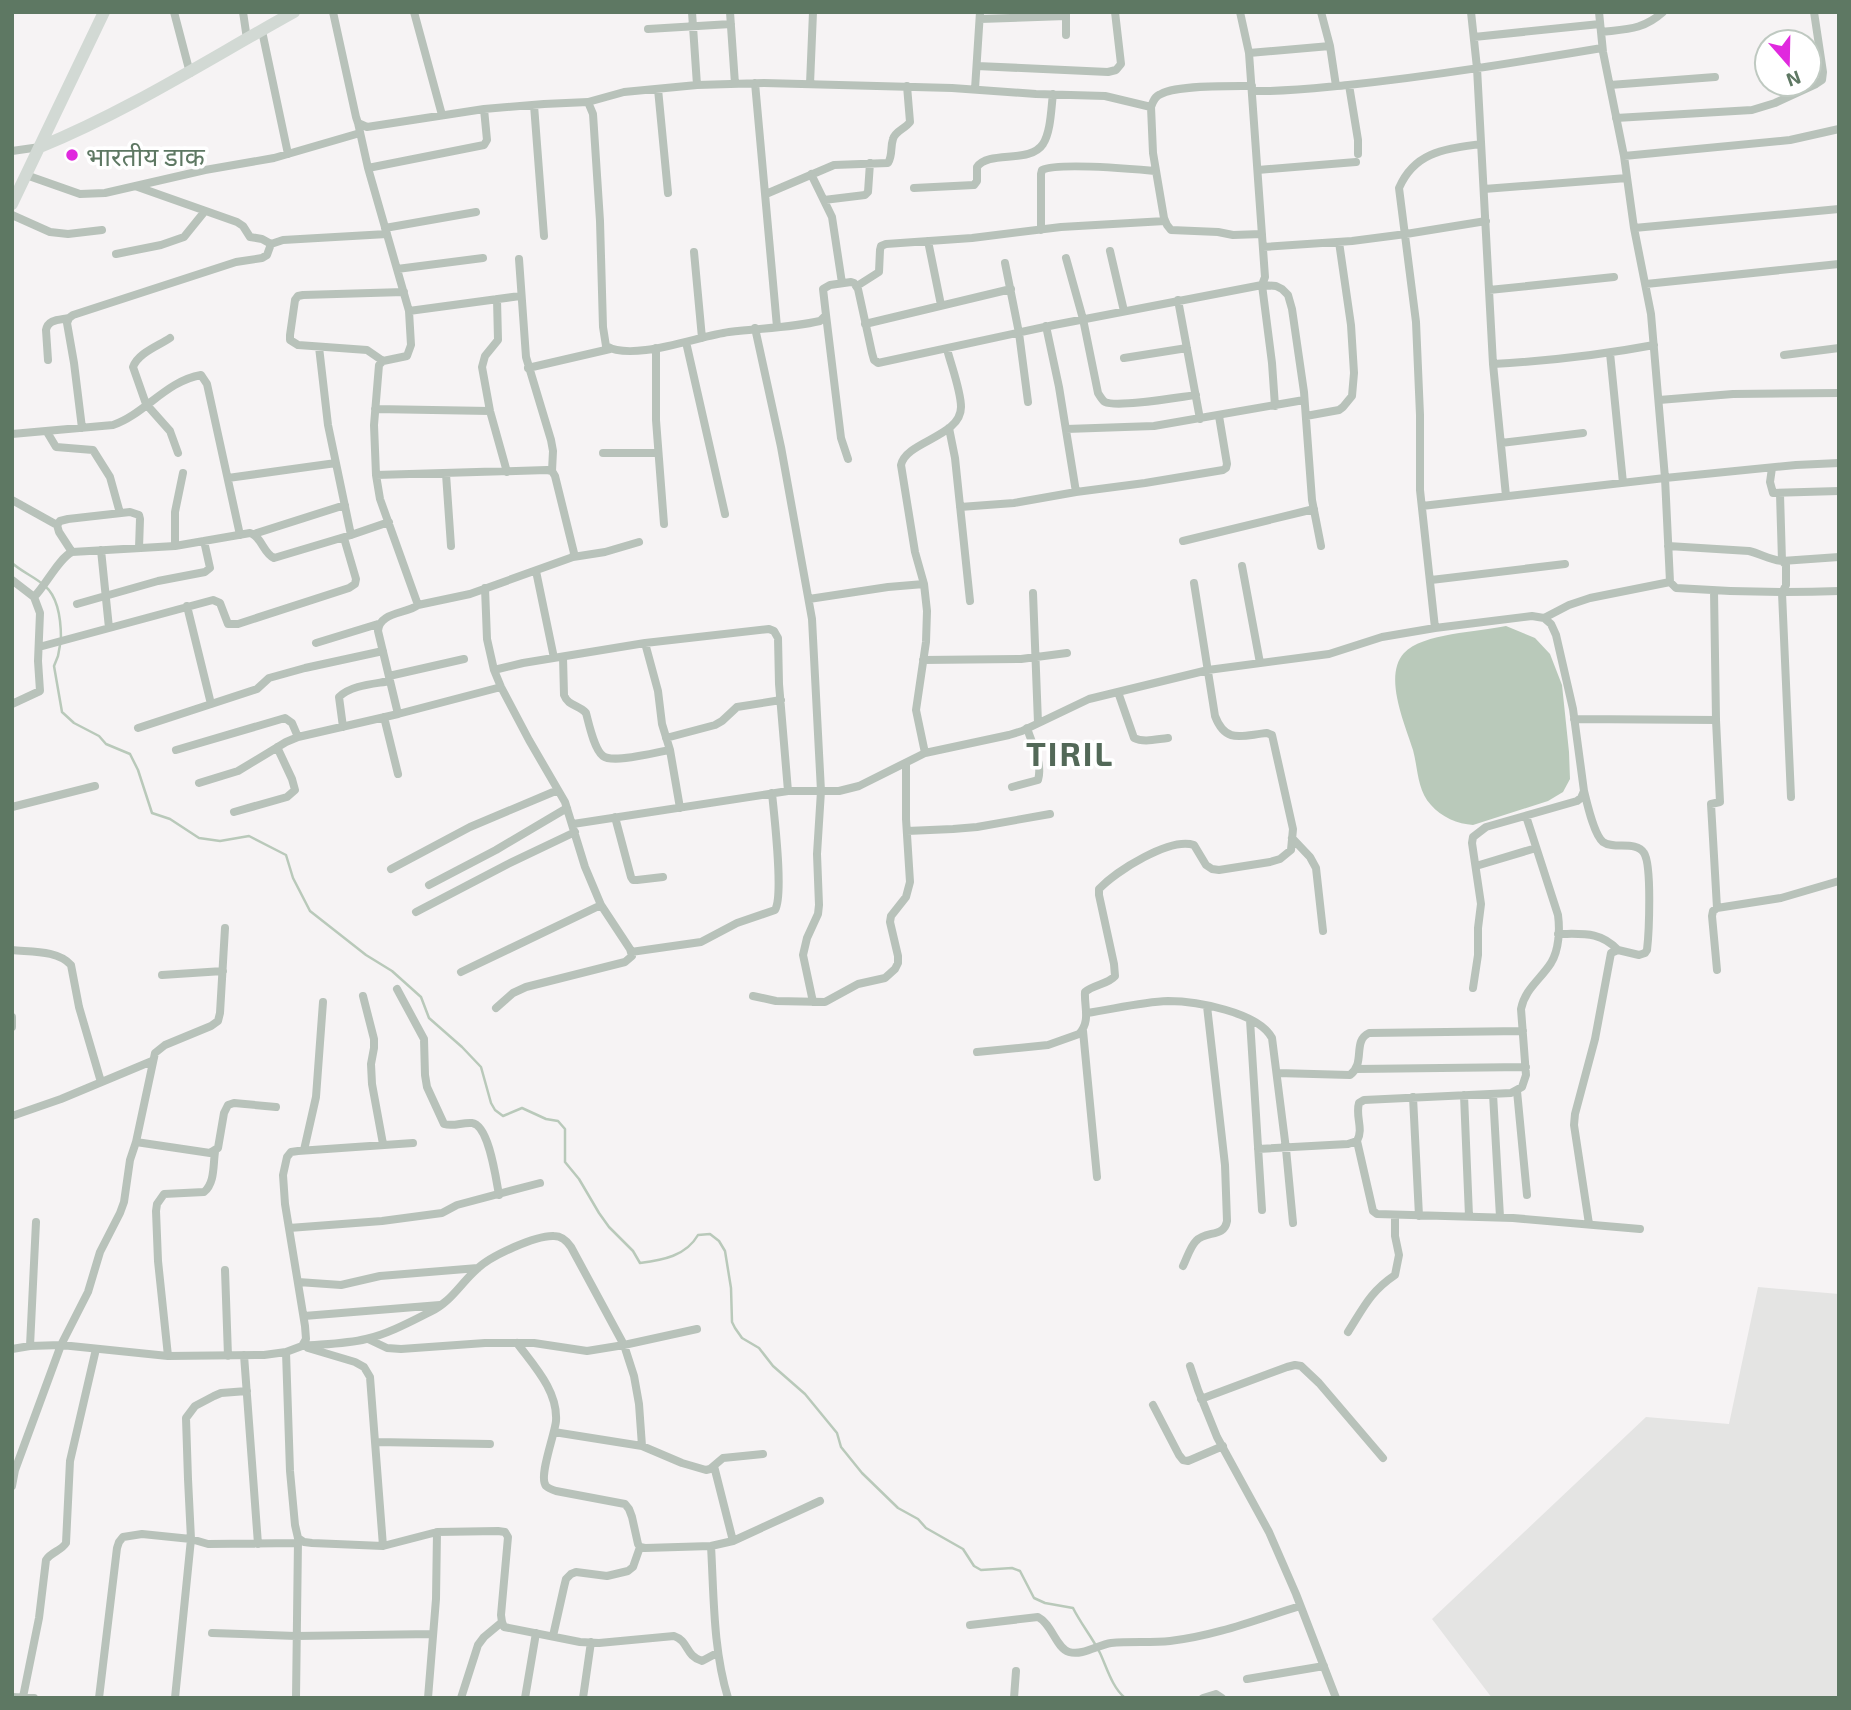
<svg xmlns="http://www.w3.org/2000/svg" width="1851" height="1710" font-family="'Exo 2','Noto Sans Devanagari',sans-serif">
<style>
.built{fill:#e4e4e3}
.water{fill:#b9c9ba}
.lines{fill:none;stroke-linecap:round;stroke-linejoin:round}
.stream{stroke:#b9c9ba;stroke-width:2.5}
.street{stroke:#b8c2ba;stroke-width:8}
.secondary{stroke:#d2d9d4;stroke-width:12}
.poi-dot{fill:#e029de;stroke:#fff;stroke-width:2.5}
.labels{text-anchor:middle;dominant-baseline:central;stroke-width:7;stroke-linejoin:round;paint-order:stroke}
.poi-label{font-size:26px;fill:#5e7863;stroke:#fff;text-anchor:start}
.district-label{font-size:33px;font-weight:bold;letter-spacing:2px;fill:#536958;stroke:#fff}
</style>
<rect width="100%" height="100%" fill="#f6f3f4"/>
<path class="built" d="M 1758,1287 L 1839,1294 L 1839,1698 L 1492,1698 L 1432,1619 L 1646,1417 L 1729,1424 Z"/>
<path class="water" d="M 1506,626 L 1535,638 L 1550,654 L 1562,685 L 1569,752 L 1570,779 L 1563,792 L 1548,801 L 1473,825 C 1458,824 1441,817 1431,805 C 1417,790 1418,768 1413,750 C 1405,724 1383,676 1404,653 C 1423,633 1478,632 1506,626 Z"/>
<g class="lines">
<path class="stream" d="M 12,563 C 22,572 35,577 45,586 C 59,598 61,621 61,639
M 60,645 L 58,656 L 54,666 L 62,712 L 74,723 L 99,736 L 106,744 L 130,754 L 138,770 L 152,813 L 170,819 L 199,838 L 220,841 L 249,836 L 286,855 L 293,878 L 310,911 L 366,955 L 392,971 L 421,997 L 429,1018 L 462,1047 L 481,1067 L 491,1103 L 495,1110 L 503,1116 L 522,1108 L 546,1119 L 558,1121 L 565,1129 L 565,1162 L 579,1179 L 599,1213 L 609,1227 L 633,1251 L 640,1263 C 663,1260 686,1256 698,1235 L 710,1234 L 719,1241 L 725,1251 L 731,1288 L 732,1322 L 735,1328 L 742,1338 L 759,1348 L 773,1366 L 805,1394 L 837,1433 L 841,1447 L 862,1473 L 898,1508 L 918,1519 L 926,1528 L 963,1549 L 974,1566 L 981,1570 L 1012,1568 L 1020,1571 L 1034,1598 L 1045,1603 L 1073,1608 C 1081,1624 1092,1637 1100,1653 C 1107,1668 1112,1687 1125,1698"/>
<path class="street" d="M 174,12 L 190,73
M 243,12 L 247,39
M 333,12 L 356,117 L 358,123 L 367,127 L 484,109 L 544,104 L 588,102 L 593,114 L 600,221 L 603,327 L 606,346 C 633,362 698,336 729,332 C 759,328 790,328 820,321 L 826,315 L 823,289 L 830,285 L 851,282 L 854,283 L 858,289 L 872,353 L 874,360 L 878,363 L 1054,325 L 1262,285 L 1265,277 L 1249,53 L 1240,12
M 414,12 L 442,115
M 692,12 L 697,85
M 730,12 L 735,84
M 1321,12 L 1330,46 L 1336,86
M 1471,12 L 1477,68 L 1493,364 L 1506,496
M 1599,12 L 1603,52 L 1624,156 L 1634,228 L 1651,314 L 1665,478 L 1670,582 L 1676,588 C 1731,592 1784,593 1839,591
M 980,19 L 1066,16
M 648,29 L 731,24
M 262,31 L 288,154
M 1601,32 C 1627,29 1643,30 1663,12
M 1066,35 L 1066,12
M 1474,37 L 1600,24
M 1249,53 L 1330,46
M 977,66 L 1108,72 L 1116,70 L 1121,64 L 1115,12
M 755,83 L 777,327
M 810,84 L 813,12
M 1349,85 L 1358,140 L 1358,154
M 1610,85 L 1715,77
M 1252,86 C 1231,86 1177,85 1161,94 C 1155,96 1153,101 1151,107 L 1153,153 L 1164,218 L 1167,225 L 1171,230 L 1218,232 L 1233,235 L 1262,234
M 658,89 L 668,193
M 975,89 L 980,12
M 1252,91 C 1284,92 1316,88 1348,85 C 1434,76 1518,62 1602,48
M 588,102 L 624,92 L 697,85 L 764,83 L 952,88 L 1036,94 L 1105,96 L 1151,107
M 534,105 L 544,236
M 1616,118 L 1752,110 L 1775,103 L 1816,84 L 1822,80 L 1823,72 L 1814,12
M 358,123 L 368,168 L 409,311 L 411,345 L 407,356 L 383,361 L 379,365 L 374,425 L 376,475 L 380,499 L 418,605 C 406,614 379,612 378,631 L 398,714
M 12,151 L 40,147
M 1624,156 L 1790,140 L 1839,129
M 368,168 L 484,145 L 487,140 L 484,109
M 1258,170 L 1356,162
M 811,174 L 832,217 L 842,283
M 26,175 L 80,194 L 105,193 L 205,170 L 274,158 L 360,133
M 135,186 L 237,222 L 243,226 L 250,237 L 262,239 L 271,244
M 914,188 L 974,185 L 977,181 L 977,167 C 989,150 1030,164 1043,144 C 1051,131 1051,109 1053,94
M 1484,189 L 1627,178
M 766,194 L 834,165 L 888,163 C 893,155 890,148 893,139 C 895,131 905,129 910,122 L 907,86
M 824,200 L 865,195 L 868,192 L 870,163
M 12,215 L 50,232 L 68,234 L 102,230
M 385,228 L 476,212
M 1634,228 L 1839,209
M 1041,230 L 1041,174 L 1042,170 C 1059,162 1133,169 1156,171
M 928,241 L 941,305
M 1263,247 L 1352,241 L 1406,234 L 1486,221
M 1110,251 L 1124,311
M 694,252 L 702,338
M 116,254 L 161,245 L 184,237 L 205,211
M 1066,258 L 1083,319 L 1098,393 C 1100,396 1102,400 1105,402 C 1117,408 1180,397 1196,395
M 519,259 L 526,357 L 551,440 L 553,451 L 552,471
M 1005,263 L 1019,333 L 1028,402
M 397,269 L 483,258
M 1646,284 L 1839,264
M 857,286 L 879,272 L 880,250 L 881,246 L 886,244 L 972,238 L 1061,227 L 1165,221
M 1489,290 L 1614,277
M 497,299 L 498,340 L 485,356 L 482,367 L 490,411 L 507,472
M 1178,300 L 1200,419
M 409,311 L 520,296
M 826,315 L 841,438 L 848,459
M 865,324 L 1011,289
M 1046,326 L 1059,387 L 1076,492
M 755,328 L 781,447 L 812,619 L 821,791 L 817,854 L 819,905 L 818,914 L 807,938 L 803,955 L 813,1002
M 170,338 C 158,346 138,353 133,367 L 146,404 L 170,431 L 178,453
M 686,342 L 725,514
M 319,347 L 328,425 L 351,535
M 656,348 L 656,420 L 664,524
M 1610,353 L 1623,483
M 1784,355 L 1839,348
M 1124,358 L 1187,348
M 48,360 L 46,330 C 48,319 59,320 69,318
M 383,361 L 367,350 L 298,345 L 290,340 L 290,335 L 295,300 L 298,296 L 303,295 L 404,292
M 1493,364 C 1547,361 1601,355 1654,345
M 528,368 L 610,349
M 1659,400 L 1733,394 L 1839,393
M 1275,406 L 1272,363 L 1262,285 L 1276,286 L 1282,289 L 1288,295 L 1292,309 L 1304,392 L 1312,500 L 1321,546
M 375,409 L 490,411
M 1306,416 L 1339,410 L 1343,407 L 1352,396 L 1354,373 L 1351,325 L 1339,242
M 82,428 L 74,363 L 67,323 L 69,318 L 73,315 L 236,262 L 262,258 L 267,255 L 271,244 L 283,240 L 387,234
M 949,428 L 955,458 L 970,601
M 1066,429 L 1154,426 L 1304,400
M 47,432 L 56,447 L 93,450 L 110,477 L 120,513
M 12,434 L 113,425 C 145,414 166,381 201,375 L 207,384 L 240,535
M 1501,443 L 1583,433
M 603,453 L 658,453
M 1772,468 L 1770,482 L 1773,493 L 1839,491
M 446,474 L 451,546
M 376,475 L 547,470 L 552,471 L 555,476 L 574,553 L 573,557 L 470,594 L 418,605
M 228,478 L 336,463
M 1780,494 L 1782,561 L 1786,565 L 1786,585 L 1782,593 L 1791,797
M 12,500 L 57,525
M 1422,506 L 1665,478 L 1796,465 L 1839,463
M 960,507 L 1014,503 L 1076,492 L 1145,483 L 1223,470 L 1226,468 L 1227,464 L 1219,416
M 254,534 L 345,505
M 1183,541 L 1314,509
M 175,546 L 175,512 L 183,473
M 1668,546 L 1749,551 C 1761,554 1771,560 1782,561 L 1839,557
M 101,550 L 109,628
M 72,552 L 59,532 L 57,525 L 60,521 L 68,519 L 130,512 L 139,515 L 140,519 L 139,548
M 573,557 L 605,552 L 639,542
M 1242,566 L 1260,663
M 536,571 L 554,658
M 12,580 L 34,597 L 40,613 L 38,661 L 40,691 L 12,704
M 1431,580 L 1565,564
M 485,588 L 487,639 L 494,670 L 501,687 L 529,740 L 565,802 L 585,867 L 601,905 L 630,949 L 632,956 L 625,962 L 526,987 L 513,993 L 496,1008
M 1714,591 L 1716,720 L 1720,802 L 1711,804 L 1717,908
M 1033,593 L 1038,723
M 34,597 C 46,585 59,558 72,552 L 175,546 L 250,533 C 262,537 263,553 274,558 L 351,535 L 389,522
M 809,599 L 888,587 L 924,584
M 77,604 L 158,581 L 205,572 L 210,568 L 204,541
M 187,606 L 211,704
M 1544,618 L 1569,605 L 1590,598 L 1670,582
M 1435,628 L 1420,490 L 1420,415 L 1416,322 L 1399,188 C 1415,151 1446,149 1481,144
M 316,643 L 378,624
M 645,643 L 658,691 L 662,724 L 670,750 L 680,808
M 39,647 L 213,600 L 220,603 L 228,624 L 238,624 L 349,588 L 355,584 L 356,579 L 344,538
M 563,657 L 564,695 C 568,706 579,705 586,713 C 589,724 594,749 603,756 C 613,764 656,752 670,750
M 923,660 L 1021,659 L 1067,653
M 494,670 L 523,663 L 645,643 L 769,629 L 774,631 L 778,638 L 779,684 L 788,791
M 389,676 L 464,659
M 1118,692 L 1134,738 C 1144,743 1157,739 1168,738
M 384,717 L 398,774
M 1574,719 L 1716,720
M 343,727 L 339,697 C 351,685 374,684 390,681
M 138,728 L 257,689 L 269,678 L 305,668 L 383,651
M 666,738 L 715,725 L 722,721 L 737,707 L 781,700
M 176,750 L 285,718 L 292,723 L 298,737
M 925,753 L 916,710 L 926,642 L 927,611 L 924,584 L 915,552 L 901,465 C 906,441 961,437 961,407 C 961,391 951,365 947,349
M 199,783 L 238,771 L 286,742 L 298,737 L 398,714 L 501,687
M 1012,787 L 1038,780 C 1043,764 1032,744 1027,728
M 1584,791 C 1587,803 1594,835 1603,842 C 1614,850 1636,840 1644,853 C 1652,865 1649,933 1647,950 L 1645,953 L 1639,955 L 1618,950 L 1611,953 L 1595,1039 L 1575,1114 L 1574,1125 L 1589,1224
M 12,807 L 95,786
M 234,812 L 287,797 L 295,790 L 292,779 L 277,747
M 615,817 L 631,877 L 633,880 L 637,880 L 663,877
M 573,824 L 788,791 L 839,791 L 859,786 L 925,753 L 1009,735 L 1022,731 L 1089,699 L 1208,670 L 1329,654 L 1382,637 L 1435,628 L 1532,616 L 1544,618 L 1551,624 L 1556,635 L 1573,709 L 1584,791 L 1581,798 L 1577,801 L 1486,827 L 1473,837 L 1472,843 L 1481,904 L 1478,928 L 1478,955 L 1473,988
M 907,831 L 953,829 L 977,827 L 1050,814
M 1292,838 L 1310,857 L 1316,868 L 1323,931
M 1476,866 L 1536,848
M 391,869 L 470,827 L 558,790
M 429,885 L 496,850 L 567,808
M 416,912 L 508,864 L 575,832
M 225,928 L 220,1013 L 218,1021 L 211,1026 L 165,1045 L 155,1053 L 136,1142 L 130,1160 L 124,1202 L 120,1213 L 100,1252 L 88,1292 L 61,1345 L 168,1356 L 264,1355 L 286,1352 L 302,1346 L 306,1339 L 305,1326 L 285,1204 L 283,1175 L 287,1157 L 291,1152 L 298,1151 L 413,1143
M 1558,934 C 1583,934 1600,931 1618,950
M 12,950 C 31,952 58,950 71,965 L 79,1007 L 101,1082
M 631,952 L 701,942 L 737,923 L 775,910 C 784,895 774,815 772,793
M 1717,970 L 1712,916 L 1713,911 L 1717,908 L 1781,898 L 1839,881
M 461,972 L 601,905
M 162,975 L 223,971
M 397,989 L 424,1039 L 425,1075 L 427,1087 L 444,1124 C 454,1127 462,1122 472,1123 C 489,1125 496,1179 499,1195
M 363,996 L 374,1039 L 374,1048 L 371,1064 L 372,1084 L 383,1144
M 753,996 L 776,1001 L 825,1002 L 858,984 L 885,978 L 895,969 L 898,963 L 898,956 L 890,922 L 891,916 L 906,897 L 910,882 L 906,819 L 906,763
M 1087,1013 C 1114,1009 1141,1002 1168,1001 C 1196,1001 1258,1012 1272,1038 L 1286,1149 L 1293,1223
M 12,1017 L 12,1027
M 1250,1020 L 1262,1210
M 1083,1031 L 1097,1177
M 977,1052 L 1048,1045 L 1079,1034 C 1091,1021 1084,1007 1085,992 C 1094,984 1107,985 1115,976 L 1114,964 L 1099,895 L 1099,889 C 1116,871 1170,837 1194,845 L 1206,865 L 1212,869 L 1219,870 L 1270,862 L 1280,859 L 1291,850 L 1293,829 L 1272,735 L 1267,733 C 1243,735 1226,745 1215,716 L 1194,583
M 1356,1069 L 1526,1067
M 1277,1073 L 1350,1075 C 1366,1063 1352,1041 1369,1033 L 1523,1031
M 1517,1091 L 1527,1195
M 1493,1094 L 1500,1217
M 1464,1095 L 1469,1216
M 1413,1097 L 1419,1216
M 12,1116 L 61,1099 L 152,1061
M 1357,1141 L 1373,1211 L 1377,1214 L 1513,1218 L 1640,1229
M 136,1142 L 210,1153 L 218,1148 L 224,1113 L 228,1105 L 234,1103 L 276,1107
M 1258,1149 L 1348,1144 L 1357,1141 C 1364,1129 1355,1116 1359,1103 L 1364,1100 L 1511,1093 L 1522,1087 L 1526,1075 L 1521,1009 C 1525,989 1540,980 1551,963 C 1559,950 1560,930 1558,915 L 1526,816
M 304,1150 L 316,1097 L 323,1002
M 289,1228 L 382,1221 L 442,1213 L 457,1205 L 540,1183
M 1183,1266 C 1187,1258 1190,1247 1196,1241 C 1206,1230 1224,1238 1227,1221 L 1225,1165 L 1207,1006
M 225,1270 L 228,1356
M 298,1282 L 341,1285 L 380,1276 L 478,1268
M 304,1316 L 440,1305
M 1348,1332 C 1364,1307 1370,1292 1395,1275 L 1399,1255 L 1395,1236 L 1395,1215
M 368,1339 L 387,1348 L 401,1349 L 485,1343 L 534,1343 L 587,1351 L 624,1345 L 697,1329
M 517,1343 C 534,1366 558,1391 556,1421 C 555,1434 538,1477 546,1486 C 548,1488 553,1490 556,1491 L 625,1504 L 629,1509 L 632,1517 L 638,1544 L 640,1547 L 645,1548 L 711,1546 L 733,1541 L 820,1501
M 30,1346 L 36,1222
M 302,1346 C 323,1344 346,1344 366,1339 C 388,1334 410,1322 430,1312 C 451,1302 460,1284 477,1269 C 490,1256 536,1235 554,1236 C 562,1236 567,1241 571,1247 L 624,1345 L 634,1376 L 639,1404 L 642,1446
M 308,1348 L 355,1362 L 364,1367 L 370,1377 L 383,1546
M 12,1349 L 30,1346 L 61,1345 L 15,1470 L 12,1486
M 286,1352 L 290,1471 L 295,1525 L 298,1538 L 304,1542 L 312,1543 L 383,1546 L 437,1532 L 498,1531 L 505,1532 L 508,1537 L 501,1615 L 502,1622 L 504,1627 L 580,1642 L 599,1643 L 674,1636 C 689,1641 685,1656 702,1661 L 717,1653
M 244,1355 L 258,1544
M 168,1356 L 158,1261 L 156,1211 L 157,1204 L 164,1194 L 204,1192 C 215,1183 213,1165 215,1152
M 1190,1366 L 1198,1390 L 1217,1437 L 1269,1532 L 1296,1594 L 1336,1698
M 1201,1399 L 1287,1367 L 1295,1365 L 1301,1366 L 1319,1383 L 1383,1458
M 1153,1405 L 1179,1455 L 1183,1460 L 1188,1461 L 1223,1446
M 554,1432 L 642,1446 L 682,1463 L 706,1470 L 710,1469 L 723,1458 L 763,1454
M 376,1442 L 490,1444
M 714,1466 L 733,1541
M 711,1546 C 714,1597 713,1649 728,1698
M 970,1625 L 1038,1617 C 1052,1624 1056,1648 1069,1652 C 1082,1656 1098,1645 1111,1643 C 1131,1641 1151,1643 1170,1641 C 1215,1636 1258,1619 1300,1606
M 212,1633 L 296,1636 L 433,1634
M 553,1636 L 564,1587 L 566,1579 L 571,1574 L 576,1572 L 607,1576 L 628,1571 L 633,1567 L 640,1547
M 1247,1679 L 1324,1666
M 12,1697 L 34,1698
M 23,1697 L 39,1618 L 46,1560 C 51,1552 61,1551 66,1543 L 70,1461 L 96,1349
M 99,1698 L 117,1548 L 119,1542 L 123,1537 L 142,1534 L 191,1539 L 208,1544 L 298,1543
M 175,1698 L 191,1539 L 188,1479 L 186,1418 L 195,1406 L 214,1396 L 221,1393 L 247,1391
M 296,1698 L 298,1540
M 428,1698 L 436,1599 L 437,1532
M 461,1698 L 478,1645 L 484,1637 L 502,1622
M 525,1698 L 536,1633
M 583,1698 L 591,1642
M 1014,1698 L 1016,1671
M 1203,1698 L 1216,1694 L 1222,1698"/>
<path class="secondary" d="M 40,147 C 130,110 209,59 294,12
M 12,204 L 104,12"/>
</g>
<circle class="poi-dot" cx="72" cy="155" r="7"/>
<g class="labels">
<g class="poi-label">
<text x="86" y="155">भारतीय डाक</text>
</g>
<g class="district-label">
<text x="1070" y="753">TIRIL</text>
</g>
</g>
<rect width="1851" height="1710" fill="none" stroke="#5e7863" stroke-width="28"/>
<g transform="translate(1788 63) rotate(160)"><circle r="33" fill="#ffffff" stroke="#bfc9c1" stroke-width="2"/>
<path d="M0-5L12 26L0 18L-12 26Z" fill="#e029de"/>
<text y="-10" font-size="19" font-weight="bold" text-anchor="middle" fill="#5e7863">N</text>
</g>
</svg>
